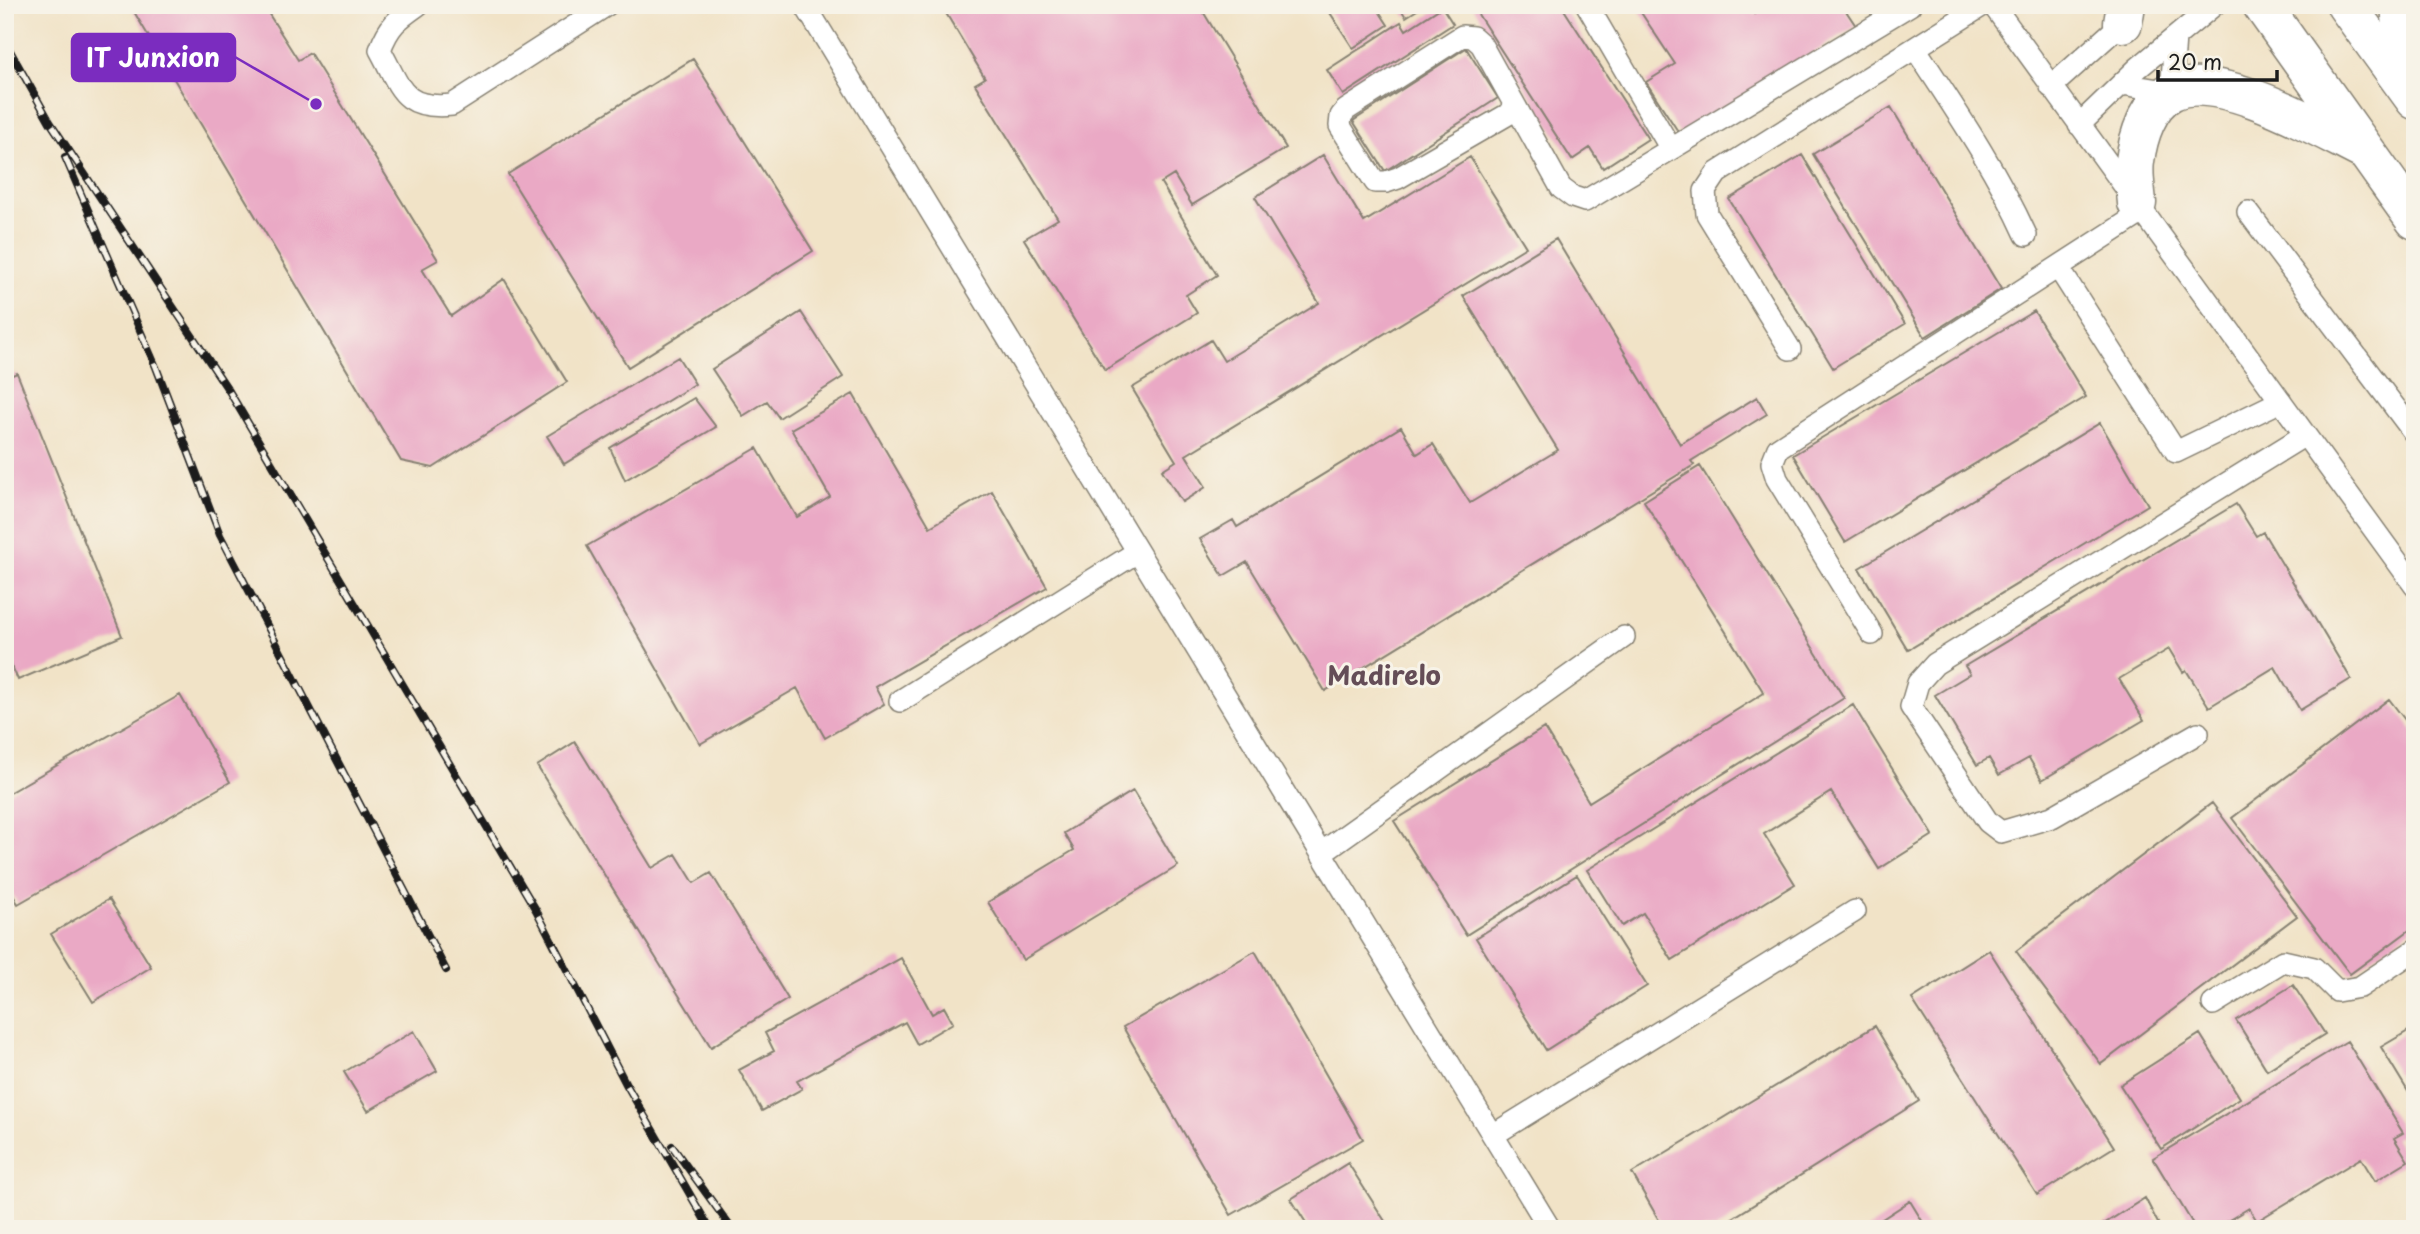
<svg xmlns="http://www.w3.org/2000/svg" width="2420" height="1234" font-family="'Playpen Sans',sans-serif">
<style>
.building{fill:#eaa9c5}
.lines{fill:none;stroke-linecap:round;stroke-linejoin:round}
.lane-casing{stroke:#868072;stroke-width:24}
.primary-casing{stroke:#868072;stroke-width:41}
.lane{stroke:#fff;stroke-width:21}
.primary{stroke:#fff;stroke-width:38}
.rail-casing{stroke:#1c1c1c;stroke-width:8}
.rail{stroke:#f7f3e8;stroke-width:5;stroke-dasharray:16;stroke-linecap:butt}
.labels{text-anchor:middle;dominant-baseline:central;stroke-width:6;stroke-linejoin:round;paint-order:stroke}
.neighbourhood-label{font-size:26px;font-weight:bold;fill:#644d57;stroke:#f7f3e8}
.leader{fill:none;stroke:#7b2cbf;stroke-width:2.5}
.callout-dot{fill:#7b2cbf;stroke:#f7f3e8;stroke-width:2.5}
.callout{fill:#7b2cbf;stroke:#7b2cbf;stroke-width:2.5}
.callout-label{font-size:26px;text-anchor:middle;font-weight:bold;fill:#fff}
</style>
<rect width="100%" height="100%" fill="#f7f3e8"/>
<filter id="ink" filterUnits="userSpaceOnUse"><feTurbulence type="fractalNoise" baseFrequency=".0143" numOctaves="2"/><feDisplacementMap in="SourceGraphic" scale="14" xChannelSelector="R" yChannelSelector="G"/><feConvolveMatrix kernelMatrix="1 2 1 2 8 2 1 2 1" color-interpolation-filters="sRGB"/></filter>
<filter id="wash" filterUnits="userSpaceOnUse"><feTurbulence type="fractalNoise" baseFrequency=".00686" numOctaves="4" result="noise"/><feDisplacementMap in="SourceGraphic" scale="28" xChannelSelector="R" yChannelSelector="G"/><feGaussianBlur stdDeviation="1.57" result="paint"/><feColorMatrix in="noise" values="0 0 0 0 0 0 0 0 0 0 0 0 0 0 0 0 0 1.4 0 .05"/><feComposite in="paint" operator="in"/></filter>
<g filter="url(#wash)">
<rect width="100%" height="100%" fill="#f1e3c7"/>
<g id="blocks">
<path class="building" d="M 130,5 L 263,5 L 298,60 L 310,53 L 438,260 L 422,269 L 451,316 L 504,279 L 567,382 L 433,468 L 401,461 Z
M 941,5 L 1199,5 L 1286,148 L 1192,205 L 1174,175 L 1161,183 L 1217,275 L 1186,295 L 1197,313 L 1105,370 L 1024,239 L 1058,219 L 975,84 L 985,78 Z
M 1325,5 L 1375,5 L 1388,25 L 1353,48 Z
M 1398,5 L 1425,5 L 1406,17 Z
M 1472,5 L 1561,5 L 1648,139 L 1603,168 L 1590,148 L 1572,160 Z
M 1636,5 L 1750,5 L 1755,14 L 1769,5 L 1842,5 L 1856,26 L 1681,136 L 1646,82 L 1675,64 Z
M 1442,7 L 1453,24 L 1343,95 L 1327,70 L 1401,22 L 1406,30 Z
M 1466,48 L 1498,98 L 1385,171 L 1353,121 Z
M 693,59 L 813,251 L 628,367 L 508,174 Z
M 1891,107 L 2001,289 L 1925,337 L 1813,154 Z
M 1323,155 L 1364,222 L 1470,157 L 1526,247 L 1186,455 L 1206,487 L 1182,502 L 1162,470 L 1176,461 L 1132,388 L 1211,340 L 1224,361 L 1319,303 L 1255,197 Z
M 1802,155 L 1905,324 L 1833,368 L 1729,199 Z
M 1556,239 L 1680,444 L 1757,397 L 1767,414 L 1691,461 L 1694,465 L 1325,691 L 1247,562 L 1223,576 L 1200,539 L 1233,520 L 1237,527 L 1401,427 L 1417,454 L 1433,444 L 1470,503 L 1558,450 L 1463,296 Z
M 2034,311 L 2086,397 L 1845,542 L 1793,455 Z
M 801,312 L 843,377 L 779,418 L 767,401 L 743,416 L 712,369 Z
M 678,357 L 695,384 L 564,464 L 547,436 Z
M 17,373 L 122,636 L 18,680 L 5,650 L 5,378 Z
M 853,394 L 930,527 L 992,491 L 1047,587 L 875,687 L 884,704 L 825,738 L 797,688 L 700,744 L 587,546 L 757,448 L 797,517 L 830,497 L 791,429 Z
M 694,398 L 716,427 L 625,480 L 610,448 Z
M 2100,423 L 2148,505 L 1908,650 L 1859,568 Z
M 1700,466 L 1844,698 L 1466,935 L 1394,821 L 1544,728 L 1589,802 L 1764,693 L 1644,501 Z
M 2236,504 L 2256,536 L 2263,532 L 2351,679 L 2300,710 L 2275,667 L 2209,707 L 2186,670 L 2183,672 L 2169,649 L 2119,679 L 2144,720 L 2042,780 L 2029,758 L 1999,775 L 1989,758 L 1977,765 L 1935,695 L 1970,674 L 1965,666 Z
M 180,695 L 230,782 L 18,904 L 5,881 L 5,795 Z
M 2389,699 L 2415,733 L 2415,926 L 2350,974 L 2232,818 Z
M 1853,705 L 1933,835 L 1879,869 L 1831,792 L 1764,834 L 1795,884 L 1672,960 L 1643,913 L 1622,926 L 1587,870 Z
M 575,742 L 652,868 L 676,854 L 694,883 L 711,873 L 788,999 L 711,1047 L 537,766 Z
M 1133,791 L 1178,866 L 1023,960 L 988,902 L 1074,850 L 1064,833 Z
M 2212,803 L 2297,916 L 2101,1064 L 2016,951 Z
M 1577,875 L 1647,986 L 1546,1050 L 1476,938 Z
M 109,899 L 151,967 L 93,1002 L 51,934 Z
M 1989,950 L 2114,1147 L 2037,1195 L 1912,999 Z
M 1255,951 L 1363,1139 L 1231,1215 L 1123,1027 Z
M 901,958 L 932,1014 L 944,1007 L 953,1023 L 917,1044 L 905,1022 L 797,1081 L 802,1089 L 762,1111 L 739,1070 L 774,1051 L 765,1033 Z
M 2293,985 L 2325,1034 L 2267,1070 L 2236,1020 Z
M 1875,1026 L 1919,1101 L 1715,1229 L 1664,1229 L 1632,1173 Z
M 2415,1027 L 2415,1103 L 2381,1047 Z
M 414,1031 L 437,1071 L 368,1111 L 344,1072 Z
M 2200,1034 L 2240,1098 L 2161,1149 L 2120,1085 Z
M 2347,1041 L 2403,1133 L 2394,1138 L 2408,1161 L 2375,1181 L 2361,1158 L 2257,1221 L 2249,1208 L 2214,1229 L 2196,1229 L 2153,1158 Z
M 1348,1163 L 1390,1229 L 1310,1229 L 1291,1199 Z
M 2145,1198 L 2161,1229 L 2096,1229 Z
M 1910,1201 L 1927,1229 L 1867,1229 Z"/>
</g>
</g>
<g filter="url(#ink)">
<use href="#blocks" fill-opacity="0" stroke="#868072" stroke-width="2"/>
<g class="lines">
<g class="lane-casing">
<path id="lane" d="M 418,5 C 398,19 389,25 380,50 C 401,88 402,110 452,105 L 607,5
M 805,5 L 1550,1229
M 1587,5 L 1671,149
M 1993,5 L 2415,586
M 1915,48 C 1955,109 1996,169 2026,235
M 2122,84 L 2171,92 L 2175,38
M 2051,87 L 2130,16
M 1517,109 L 1398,178 L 1386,182 L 1375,182 L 1340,126 L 1341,116 L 1346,110 L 1462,36 L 1473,37 L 1481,44 L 1561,188 L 1573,197 L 1585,201 L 1910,5
M 2079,125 L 2138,68 L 2214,5
M 2248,212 L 2415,434
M 2058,267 L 2176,452 L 2281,401
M 1790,349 L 1707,214 L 1705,191 L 1717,173 L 1983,5
M 1872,634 L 1777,479 L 1772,463 L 1778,448 L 2143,212
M 900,701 L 1137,552
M 2198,733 L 2052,817 L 2001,832 L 1988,822 L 1911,707 L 1918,683 L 1935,664 L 2305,435
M 1321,853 L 1624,637
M 2213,1004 L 2283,961 L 2314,968 L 2337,991 L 2360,987 L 2415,950
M 1493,1135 L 1855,911"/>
</g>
<g class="primary-casing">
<path id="primary" d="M 2262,5 L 2415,220
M 2346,5 L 2415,100
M 2400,5 L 2408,90
M 2123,23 L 2126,5
M 2137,203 C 2136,190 2133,174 2135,161 C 2138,137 2148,104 2171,92 C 2217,68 2322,130 2365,151"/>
</g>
<use href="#lane" class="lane"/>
<use href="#primary" class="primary"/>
<g class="rail-casing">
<path id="rail" d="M 5,42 L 50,122 L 229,391 L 536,910 L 626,1084 L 710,1229
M 65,157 L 156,367 L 220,535 L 446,970
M 672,1146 L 732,1229"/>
</g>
<use href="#rail" class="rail"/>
</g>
</g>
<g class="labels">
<g class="neighbourhood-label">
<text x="1384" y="674">Madirelo</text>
</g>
</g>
<path class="leader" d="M316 104L235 57"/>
<circle class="callout-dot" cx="316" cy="104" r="7"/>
<rect class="callout" x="72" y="34" width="163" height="47" rx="7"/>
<g class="callout-label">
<text x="153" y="67">IT Junxion</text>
</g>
<rect width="2420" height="1234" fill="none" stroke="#f7f3e8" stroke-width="28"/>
<path d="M2158 70v10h119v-10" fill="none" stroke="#1c1c1c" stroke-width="3.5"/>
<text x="2168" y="70" font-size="21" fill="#1c1c1c" stroke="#f7f3e8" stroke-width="5" paint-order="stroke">20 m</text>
</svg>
